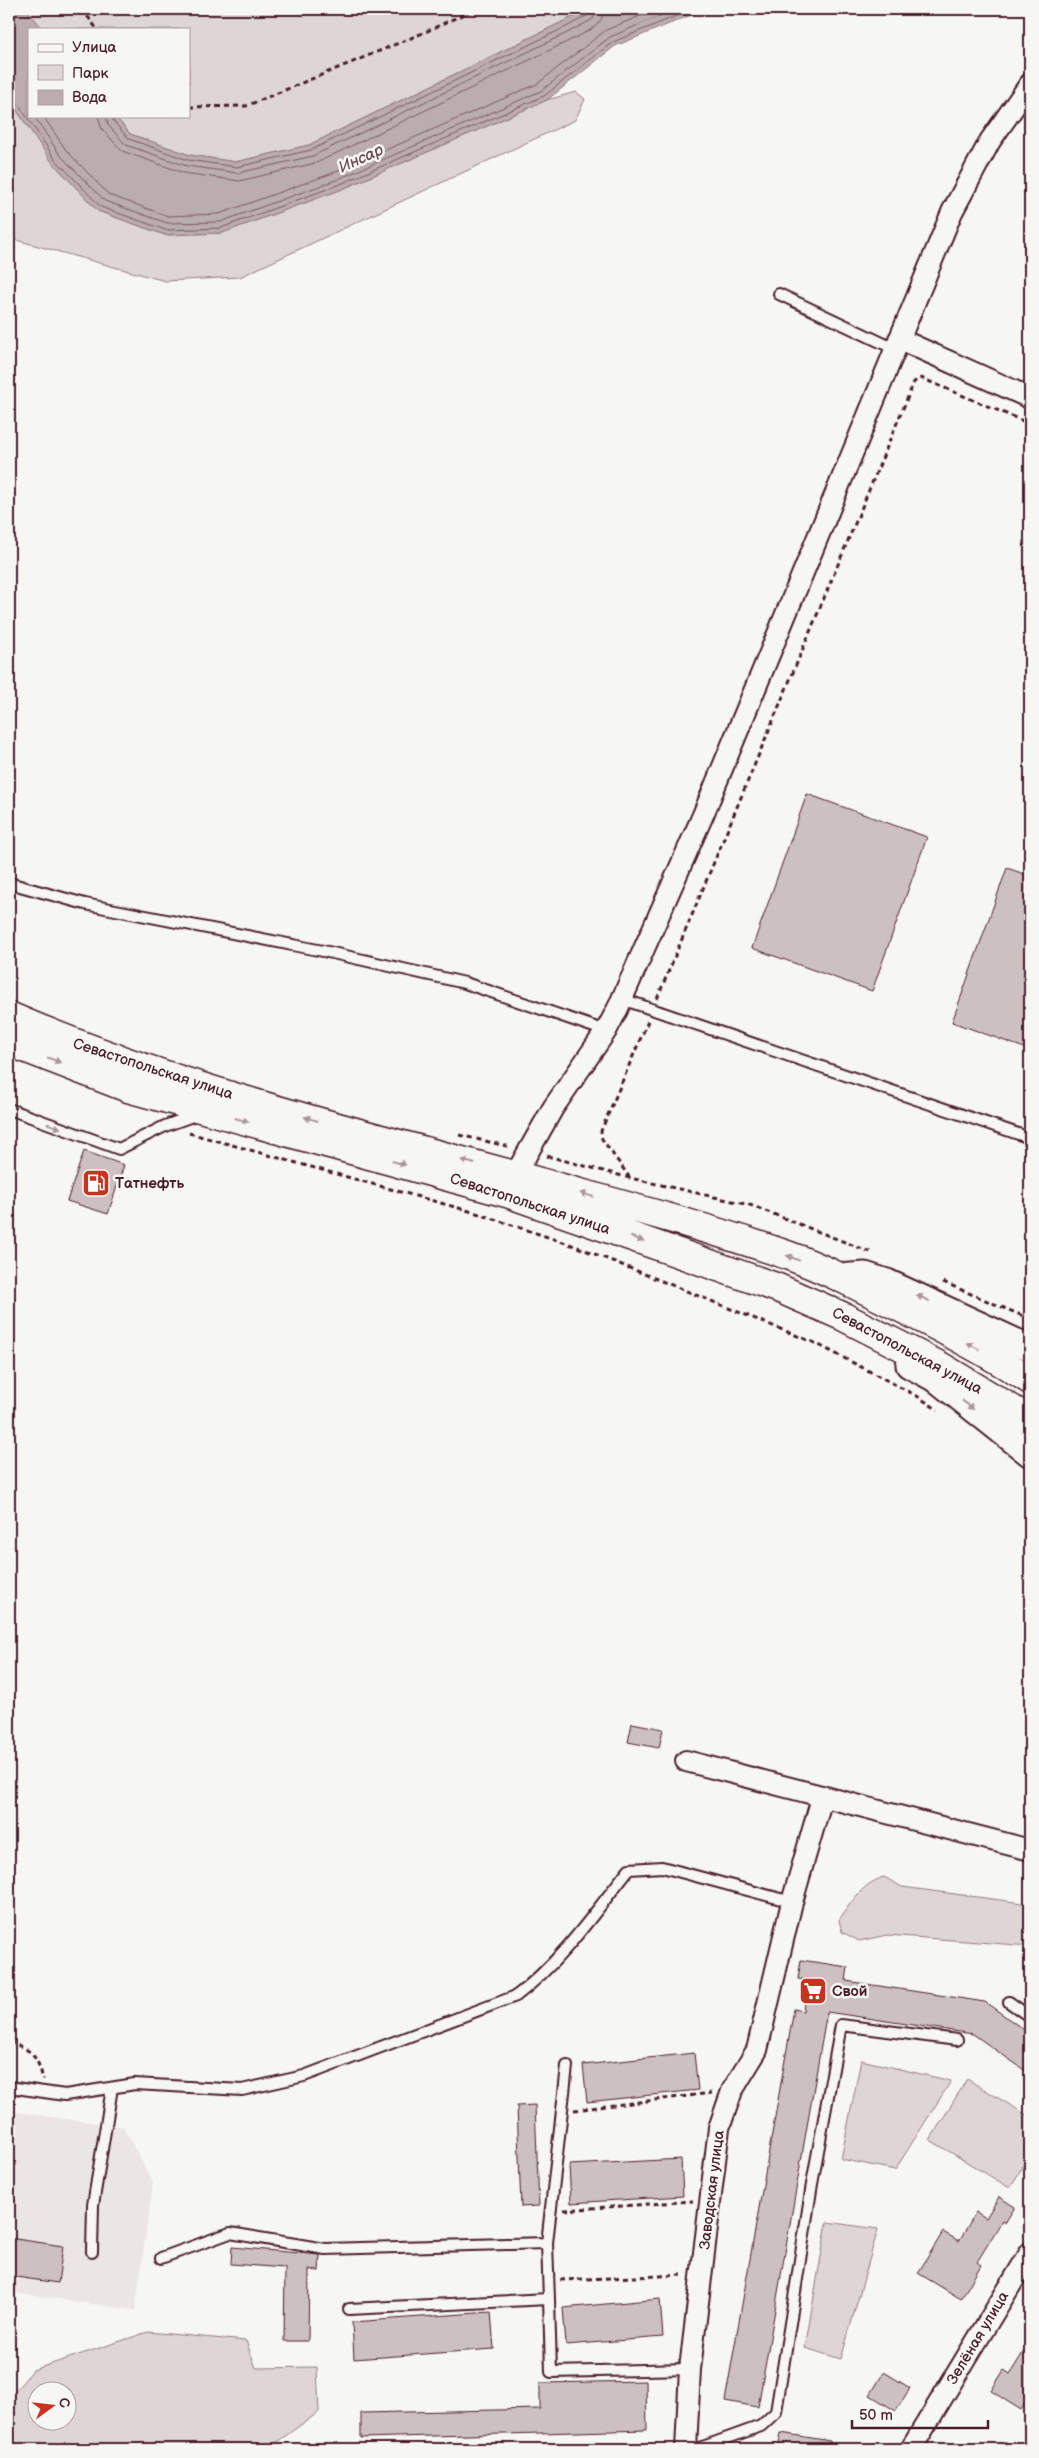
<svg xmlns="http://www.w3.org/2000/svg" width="1039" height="2458" font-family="'Balsamiq Sans',sans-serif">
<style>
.built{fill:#e9e6e3}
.green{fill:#ddd6d5;stroke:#947a80;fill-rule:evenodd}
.water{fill:#bbadae;stroke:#8e747a}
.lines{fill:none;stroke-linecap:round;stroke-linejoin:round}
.shore{stroke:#77585f;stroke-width:1}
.building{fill:#ccc1c0;stroke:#4a1f2b}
.service-casing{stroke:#4a1f2b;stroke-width:14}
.minor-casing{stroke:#4a1f2b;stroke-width:24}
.tertiary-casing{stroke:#4a1f2b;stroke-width:29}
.secondary-casing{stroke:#4a1f2b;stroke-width:31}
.path{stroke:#4a1f2b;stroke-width:3;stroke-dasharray:5 4;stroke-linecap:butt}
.service{stroke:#f6f6f2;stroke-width:10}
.minor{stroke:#f6f6f2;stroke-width:20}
.tertiary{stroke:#f6f6f2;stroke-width:25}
.secondary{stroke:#f6f6f2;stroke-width:28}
.oneway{fill:#a99598}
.labels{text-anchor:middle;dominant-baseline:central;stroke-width:5;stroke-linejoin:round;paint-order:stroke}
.street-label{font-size:15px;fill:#4a1f2b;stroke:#f6f6f2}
.poi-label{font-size:15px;font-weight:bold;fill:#4a1f2b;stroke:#f6f6f2;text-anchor:start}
.water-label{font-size:16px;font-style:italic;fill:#6c4a52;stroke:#f6f6f2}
</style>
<rect width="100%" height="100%" fill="#f6f6f2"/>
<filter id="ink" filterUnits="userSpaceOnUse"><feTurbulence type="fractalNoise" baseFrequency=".02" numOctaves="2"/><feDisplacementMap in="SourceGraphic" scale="10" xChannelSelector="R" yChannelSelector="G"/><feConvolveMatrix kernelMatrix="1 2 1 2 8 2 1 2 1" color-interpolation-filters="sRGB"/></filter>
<g filter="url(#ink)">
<path class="built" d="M 9,2111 L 123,2127 L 153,2183 L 135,2310 L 9,2292 Z"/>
<path class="green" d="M 26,9 L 589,9 L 309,145 L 235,162 L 190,155 L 130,134 L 115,116 L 189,116 L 189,29 L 43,29 Z
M 576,92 L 585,99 L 575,120 L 240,277 L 165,281 L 9,238 L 9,99 L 52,162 L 98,211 L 165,235 L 222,233 L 340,190 L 547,100 Z
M 884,1877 L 902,1887 L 1030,1904 L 1030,1946 L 887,1935 L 859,1941 L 842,1932 L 839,1920 C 851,1902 863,1883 884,1877 Z
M 861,2060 L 951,2081 L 895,2170 L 841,2159 Z
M 967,2079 L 1030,2117 L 1030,2154 L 1010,2188 L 930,2140 Z
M 827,2222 L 878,2229 L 841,2359 L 805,2348 Z
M 148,2332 L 246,2341 L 256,2368 L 317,2367 L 319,2412 L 267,2449 L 12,2449 L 9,2446 L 9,2398 L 33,2370 ZM 68,2390 L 68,2420 L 38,2420 L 38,2390 Z"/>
<path class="water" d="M 9,9 L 26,9 L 43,29 L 29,29 L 29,116 L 115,116 L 130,134 L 190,155 L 236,162 L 309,145 L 589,9 L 706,9 L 615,46 L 547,100 L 340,190 L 222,233 L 165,235 L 98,211 L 52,162 L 9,99 Z"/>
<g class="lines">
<path class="shore" d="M 9,97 L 15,99 L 55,159 L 101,207 L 166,230 L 221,228 L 338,185 L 544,96 L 613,42 L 693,9
M 34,116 L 60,155 L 105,201 L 167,223 L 220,222 L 336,180 L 541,91 L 610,37 L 676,9
M 43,116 L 66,150 L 109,195 L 168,216 L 219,214 L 333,173 L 537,84 L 606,30 L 657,9
M 98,116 L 102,129 L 122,151 L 184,173 L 239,181 L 316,163 L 575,38 C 588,31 603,26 604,9
M 106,116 L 108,125 L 126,145 L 187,166 L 238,173 L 313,156 L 571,31 L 593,19 L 597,9
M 112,116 L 113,121 L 129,139 L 188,160 L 237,167 L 311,150 L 568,26 L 588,15 L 590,9"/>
</g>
<path class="building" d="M 807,794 L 927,837 L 872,991 L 752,948 Z
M 1007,868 L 1030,876 L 1030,1050 L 952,1022 Z
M 84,1151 L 124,1165 L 108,1214 L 67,1201 Z
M 632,1723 L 663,1729 L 659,1748 L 628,1742 Z
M 801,1960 L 848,1967 L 846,1981 L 985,2002 L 1030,2034 L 1030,2074 L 973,2034 L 827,2012 L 758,2407 L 725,2401 L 794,2009 L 803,2011 L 807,1980 L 798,1979 Z
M 694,2053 L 698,2090 L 587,2102 L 583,2065 Z
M 535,2105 L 539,2206 L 521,2207 L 517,2106 Z
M 681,2159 L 683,2196 L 571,2203 L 569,2165 Z
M 999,2197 L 1015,2207 L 1005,2223 L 1002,2221 L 977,2262 L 981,2265 L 961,2299 L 918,2273 L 943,2232 L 959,2241 L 976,2212 L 986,2218 Z
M 9,2238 L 63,2246 L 58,2283 L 9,2276 Z
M 232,2247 L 320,2255 L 319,2271 L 309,2270 L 308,2341 L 284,2341 L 285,2268 L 231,2264 Z
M 660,2299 L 663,2337 L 566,2345 L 563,2308 Z
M 491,2312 L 494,2349 L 354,2359 L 352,2322 Z
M 1030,2341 L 1030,2395 L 1021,2410 L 991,2391 L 1004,2370 L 1010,2374 Z
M 884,2372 L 910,2388 L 896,2411 L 870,2395 Z
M 646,2381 L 647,2430 L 361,2438 L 361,2413 L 540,2409 L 540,2383 Z
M 781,2433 L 830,2441 L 830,2449 L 778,2449 Z"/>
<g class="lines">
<g class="service-casing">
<path id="service" d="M 779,294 L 895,349
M 9,883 L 85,904 L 328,952 L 465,983 L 606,1031
M 622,999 L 1030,1138
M 9,1109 L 119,1149 L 165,1126 L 198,1114
M 1009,2002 L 1030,2017
M 9,2087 L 65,2095 L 135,2084 L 242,2090 L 304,2076 L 516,1996 C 561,1962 594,1913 629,1869 L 662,1867 L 792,1902
M 547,2243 L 567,2066
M 92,2252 L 93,2205 L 112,2088
M 161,2258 L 230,2233 L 325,2249 L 547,2243 L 549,2299
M 349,2309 L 549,2299 L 551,2372 L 690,2369
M 697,2449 L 761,2426 L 776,2412 L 812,2184 L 841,2025 L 957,2040"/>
</g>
<g class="minor-casing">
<path id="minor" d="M 899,339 L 1030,398
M 515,1175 L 553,1108 L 606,1031 L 618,1008 L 703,815 L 952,212 L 990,141 L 1030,84
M 686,1761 L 1030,1850
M 686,2449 L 690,2369 L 719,2128 L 732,2091 L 757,2050 L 792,1902 L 822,1798
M 911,2449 L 1030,2253"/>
</g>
<g class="tertiary-casing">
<path id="tertiary" d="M 838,1277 L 865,1275 L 887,1282 L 1030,1348
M 909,1365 L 937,1380 L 1030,1454"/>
</g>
<g class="secondary-casing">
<path id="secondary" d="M 9,1016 C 183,1091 369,1135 551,1185 C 630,1207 710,1228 787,1255 C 826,1269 864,1289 901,1308 C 945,1330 989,1353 1030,1380
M 9,1042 L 128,1088 L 510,1194 L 778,1288 L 842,1316 L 940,1366 L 1030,1420"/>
</g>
<path class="path" d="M 82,9 L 97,29
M 189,107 L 246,106 L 423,33 L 475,9
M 657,999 L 914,382 L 921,378 L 1030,424
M 189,1133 L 473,1212 L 575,1246 L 815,1343 L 917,1396 L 938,1410
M 459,1135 L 511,1147
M 547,1156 L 630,1178 L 750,1205 L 873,1253
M 630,1178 L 602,1139 L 601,1131 L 648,1021
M 943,1282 L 1030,1319
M 9,2042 C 31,2049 38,2056 43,2080
M 574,2110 L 712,2093
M 564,2210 L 693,2201
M 560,2280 L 684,2275"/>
<use href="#service" class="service"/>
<use href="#minor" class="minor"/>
<use href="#tertiary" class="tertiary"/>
<use href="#secondary" class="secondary"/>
</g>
<defs><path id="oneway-solid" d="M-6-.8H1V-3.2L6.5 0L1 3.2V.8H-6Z" transform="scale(1.25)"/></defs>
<g class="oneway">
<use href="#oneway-solid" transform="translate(54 1060) rotate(21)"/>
<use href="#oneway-solid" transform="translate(311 1119) rotate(-164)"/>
<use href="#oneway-solid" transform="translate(242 1120) rotate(16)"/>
<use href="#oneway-solid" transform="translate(54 1126) rotate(20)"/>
<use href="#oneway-solid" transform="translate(468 1162) rotate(-165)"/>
<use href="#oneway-solid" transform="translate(399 1163) rotate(16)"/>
<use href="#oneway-solid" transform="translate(587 1195) rotate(-164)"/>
<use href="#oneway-solid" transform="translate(637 1239) rotate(20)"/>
<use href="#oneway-solid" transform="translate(793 1258) rotate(-158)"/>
<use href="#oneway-solid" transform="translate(923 1298) rotate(-156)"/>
<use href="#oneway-solid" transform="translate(973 1346) rotate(-150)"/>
<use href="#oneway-solid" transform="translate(968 1405) rotate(38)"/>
</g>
</g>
<defs>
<g id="fuel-square" transform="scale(1.4375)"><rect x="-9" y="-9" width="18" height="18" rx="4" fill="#c8321e" stroke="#f6f6f2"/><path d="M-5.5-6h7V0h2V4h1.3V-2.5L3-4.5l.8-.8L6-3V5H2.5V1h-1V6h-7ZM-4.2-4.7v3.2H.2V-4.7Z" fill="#fff"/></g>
<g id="supermarket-square" transform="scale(1.4375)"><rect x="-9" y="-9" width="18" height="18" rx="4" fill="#c8321e" stroke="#f6f6f2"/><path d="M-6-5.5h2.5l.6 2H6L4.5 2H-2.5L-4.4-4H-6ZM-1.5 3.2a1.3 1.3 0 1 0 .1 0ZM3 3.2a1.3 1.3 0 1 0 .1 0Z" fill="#fff"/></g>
</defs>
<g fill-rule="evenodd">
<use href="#fuel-square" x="96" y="1183"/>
<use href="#supermarket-square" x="813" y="1991"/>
</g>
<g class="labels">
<g class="street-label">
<text transform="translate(153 1069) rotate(18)">Севастопольская улица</text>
<text transform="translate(530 1204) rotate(18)">Севастопольская улица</text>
<text transform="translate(907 1351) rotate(28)">Севастопольская улица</text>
<text transform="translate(712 2190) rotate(-83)">Заводская улица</text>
<text transform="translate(978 2338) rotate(-59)">Зелёная улица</text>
</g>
<g class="poi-label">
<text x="115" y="1183">Татнефть</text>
<text x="832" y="1991">Свой</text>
</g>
<g class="water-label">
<text transform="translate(361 159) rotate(-25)">Инсар</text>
</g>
</g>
<rect width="1039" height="2458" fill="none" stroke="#f6f6f2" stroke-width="30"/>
<rect x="15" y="15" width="1009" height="2428" fill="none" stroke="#4a1f2b" stroke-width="2" filter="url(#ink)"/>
<rect x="28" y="28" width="162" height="90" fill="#f6f6f2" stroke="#b1a0a2"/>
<rect x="38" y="44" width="25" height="8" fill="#f6f6f2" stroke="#b1a0a2"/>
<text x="72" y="52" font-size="15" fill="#4a1f2b">Улица</text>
<rect x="38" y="65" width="25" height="15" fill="#ddd6d5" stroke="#b1a0a2"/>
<text x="72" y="78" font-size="15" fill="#4a1f2b">Парк</text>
<rect x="38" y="90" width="25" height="15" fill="#bbadae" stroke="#b1a0a2"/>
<text x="72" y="102" font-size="15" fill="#4a1f2b">Вода</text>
<g transform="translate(52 2406) rotate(75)"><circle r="24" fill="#f6f6f2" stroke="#b1a0a2"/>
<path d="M0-4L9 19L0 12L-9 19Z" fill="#c8321e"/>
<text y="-8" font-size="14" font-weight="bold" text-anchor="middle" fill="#4a1f2b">С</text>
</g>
<path d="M852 2420v8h136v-8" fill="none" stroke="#4a1f2b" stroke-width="2.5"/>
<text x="859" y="2420" font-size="15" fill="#4a1f2b" stroke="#f6f6f2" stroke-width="4" paint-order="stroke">50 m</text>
</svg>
